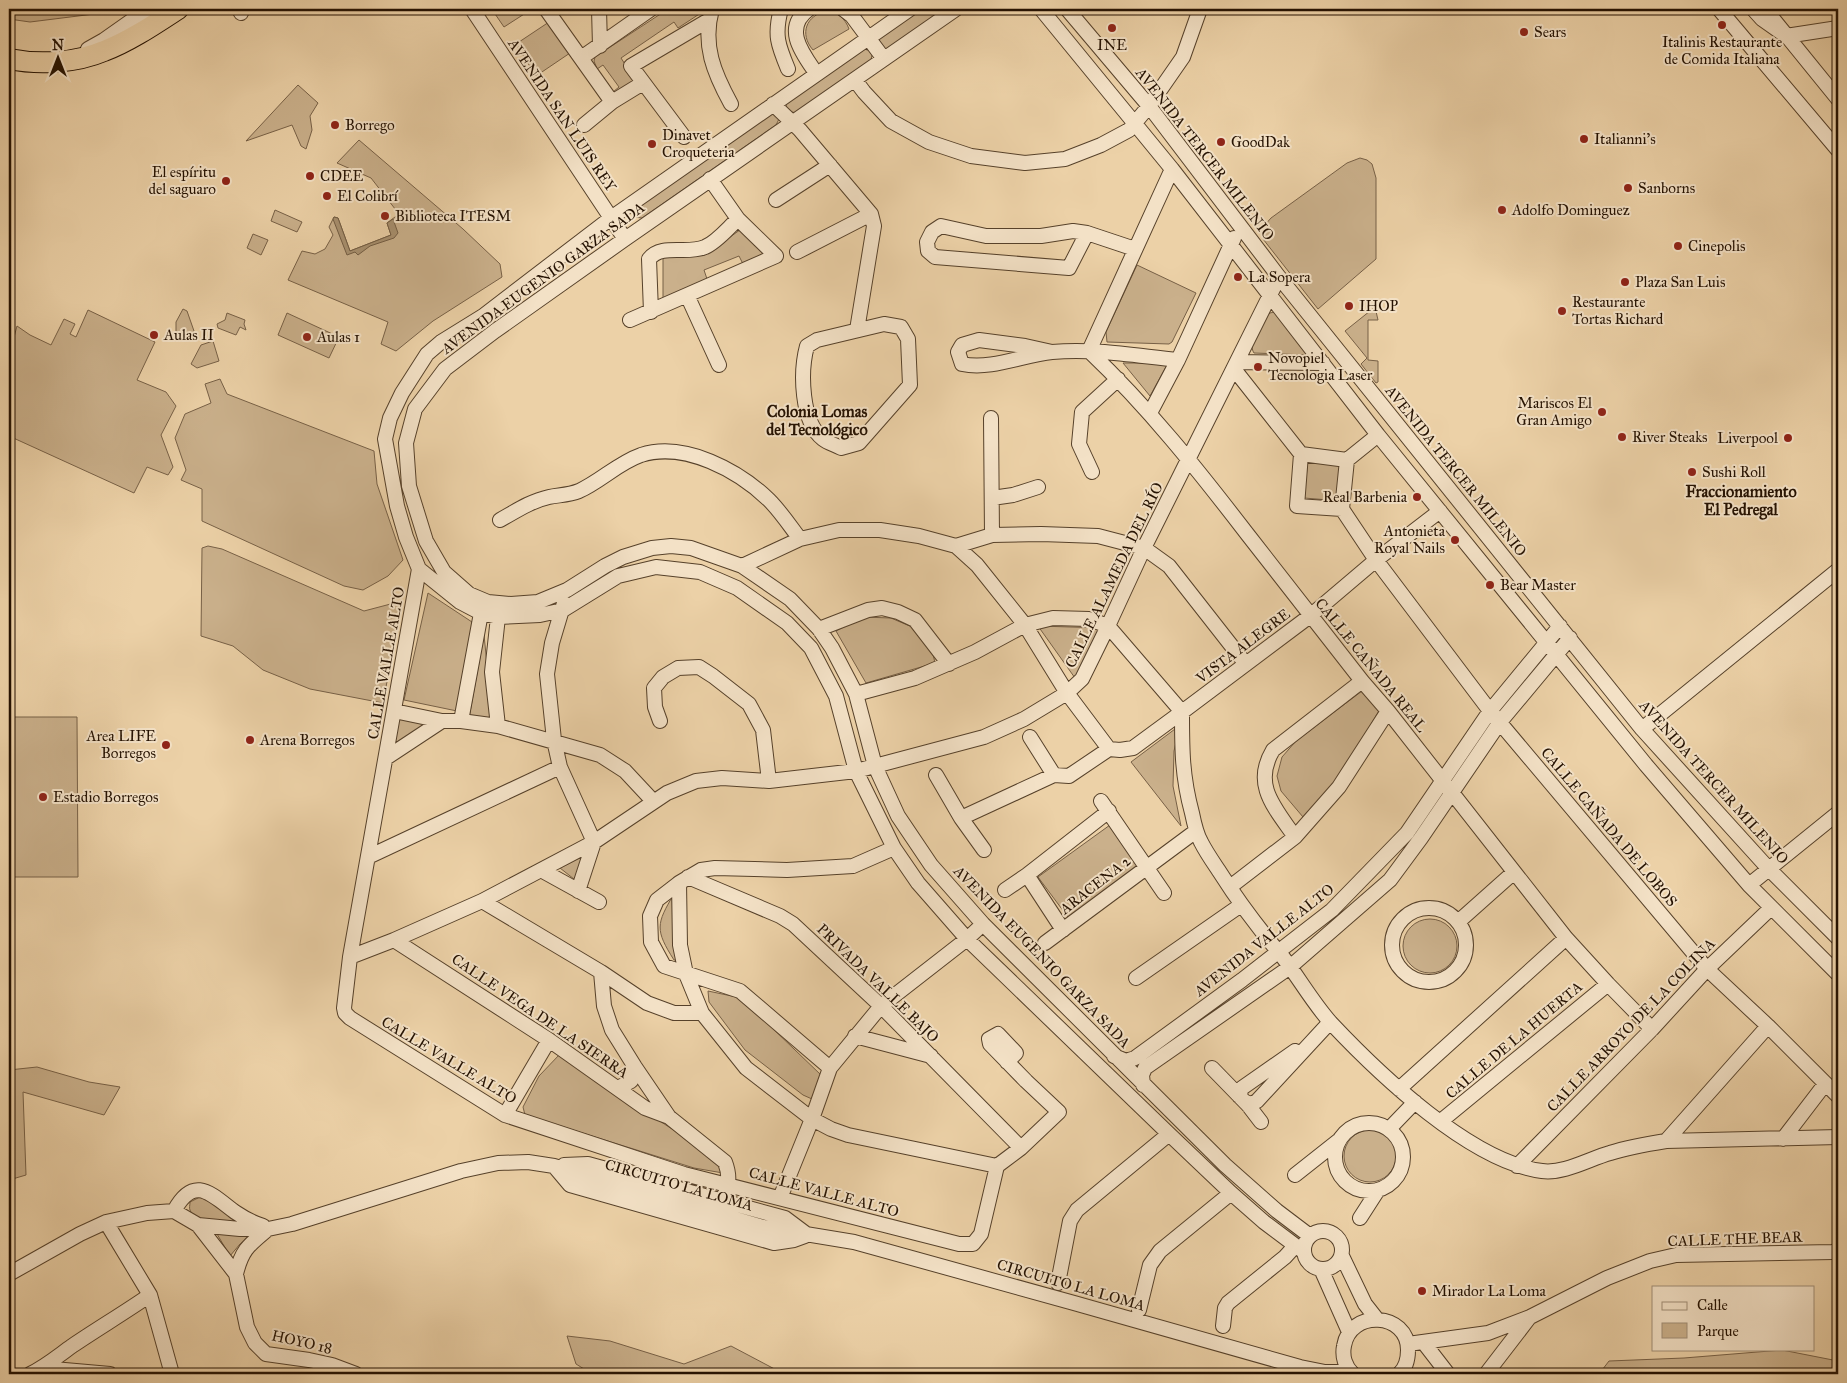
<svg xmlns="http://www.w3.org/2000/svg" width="1847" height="1383" font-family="'IM FELL Great Primer',serif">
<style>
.green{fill:#cab08b;stroke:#776046}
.water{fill:#a8906f;stroke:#735d43}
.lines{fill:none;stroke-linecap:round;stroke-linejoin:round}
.minor-casing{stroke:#56412a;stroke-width:16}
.highway-casing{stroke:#241101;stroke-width:22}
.minor{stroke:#f3e1c6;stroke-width:14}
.highway{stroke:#ecd1a7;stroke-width:20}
.poi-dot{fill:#8f2418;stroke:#f3e1c6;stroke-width:2}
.labels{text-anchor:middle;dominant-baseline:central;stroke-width:4;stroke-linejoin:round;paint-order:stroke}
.poi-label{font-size:15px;fill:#241101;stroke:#f3e1c6;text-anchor:start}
.street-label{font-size:15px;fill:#241101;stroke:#f3e1c6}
.neighbourhood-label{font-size:16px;font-weight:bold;fill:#241101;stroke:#f3e1c6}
</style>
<rect width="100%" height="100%" fill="#ecd1a7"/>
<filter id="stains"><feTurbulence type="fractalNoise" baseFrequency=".004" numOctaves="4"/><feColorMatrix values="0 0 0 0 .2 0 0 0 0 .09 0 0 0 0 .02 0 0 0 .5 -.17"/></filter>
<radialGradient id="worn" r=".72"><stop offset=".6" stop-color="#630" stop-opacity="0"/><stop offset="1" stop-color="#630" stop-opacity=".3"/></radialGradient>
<path class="green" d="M 9,9 L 108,9 L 102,13 L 30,22 L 9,19 Z
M 496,9 L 532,9 L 504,27 L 493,11 Z
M 668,9 L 707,9 L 678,28 L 674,22 L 621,58 L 637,83 L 616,97 L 613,92 L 619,87 L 603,65 L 597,69 L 594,61 L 595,57 Z
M 922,9 L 944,9 L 887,49 L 881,48 L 878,41 L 880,37 Z
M 827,11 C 838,13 845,18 849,29 L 813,50 C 799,34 806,15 827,11 Z
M 549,22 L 570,53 L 536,76 L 516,44 Z
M 864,49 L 871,51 L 872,55 L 871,60 L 796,113 L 788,111 L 786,107 L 787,102 Z
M 298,85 L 318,103 L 310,116 L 312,130 L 306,149 L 301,146 L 292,125 L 246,141 Z
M 774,113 L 779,119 L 776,125 L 642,218 L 634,217 L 633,210 L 770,114 Z
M 359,140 L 463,229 L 500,264 L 502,277 L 433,321 L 396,351 L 381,344 L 388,322 L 288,280 L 302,251 L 315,254 L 325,249 L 333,235 L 329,227 L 334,217 L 338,218 L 350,251 L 391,235 L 387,223 L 399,214 L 371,178 L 337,163 Z
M 1360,158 L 1367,160 L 1372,164 L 1376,178 L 1376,259 L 1318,309 L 1263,239 L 1263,227 L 1271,218 L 1347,163 Z
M 275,210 L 302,222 L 297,232 L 271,221 Z
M 744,227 L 768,254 L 743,264 L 739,256 L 704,270 L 707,279 L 663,300 L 663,257 L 705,255 Z
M 253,234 L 268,240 L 261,255 L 247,248 Z
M 1137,265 L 1196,293 L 1172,342 L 1169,344 L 1107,342 L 1106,332 Z
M 1375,307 L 1378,320 L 1368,320 L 1368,360 L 1378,361 L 1378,382 L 1376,383 L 1361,364 L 1367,358 L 1345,331 Z
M 183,309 L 187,311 L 194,331 L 191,340 C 189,333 182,331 176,335 L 176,322 Z
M 88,310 L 155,342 L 137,380 L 166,392 L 176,406 L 161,435 L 173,467 L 168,475 L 147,467 L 134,493 L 9,436 L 9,356 L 17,326 L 30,335 L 51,345 L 64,319 L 75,324 L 70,334 L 76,337 Z
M 1274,312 L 1308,352 L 1307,355 L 1254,353 C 1247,343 1261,326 1267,316 L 1270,313 Z
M 227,313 L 245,320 L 244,324 L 246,330 L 240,327 L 236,335 L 218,328 L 217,324 L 225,320 Z
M 287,313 L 339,337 L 329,358 L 278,335 Z
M 213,341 L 219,361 L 197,368 L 191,364 L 201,345 Z
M 1123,363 L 1168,363 L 1150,396 Z
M 220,379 L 227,394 L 374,451 L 377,484 L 403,560 L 388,576 L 363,590 L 344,586 L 202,521 L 202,489 L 181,480 L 186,470 L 175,438 L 185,414 L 211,403 L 205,384 Z
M 1308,459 L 1345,462 L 1341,501 L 1304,498 Z
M 208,546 L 222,549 L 364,611 L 402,601 L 383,703 L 310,689 L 263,670 L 233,646 L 201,636 L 202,548 Z
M 428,593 L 472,622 L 472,640 L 457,711 L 404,700 Z
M 863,617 L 891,618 L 912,627 L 933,654 L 935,663 L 866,683 L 836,631 Z
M 1038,626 L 1104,628 L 1075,678 Z
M 484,635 L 493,723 L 469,718 Z
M 1362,691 L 1380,709 L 1340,777 L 1303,817 L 1281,791 L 1277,776 L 1282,757 L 1296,741 Z
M 9,717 L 77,717 L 78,877 L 9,877 Z
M 398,717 L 430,722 L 391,750 Z
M 1175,729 L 1179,729 L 1174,751 L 1173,786 L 1181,826 L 1131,762 Z
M 1110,825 L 1142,863 L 1070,920 L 1038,877 Z
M 588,854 L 579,883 L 560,868 Z
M 674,894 L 680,960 L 674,960 C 655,930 656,924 674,894 Z
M1403 946a27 27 0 1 1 54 0a27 27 0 1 1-54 0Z
M 708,991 L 741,998 L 821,1075 L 812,1099 L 803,1095 L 745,1050 L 709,1002 Z
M 560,1054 L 641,1109 L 711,1154 L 724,1165 L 723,1173 L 694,1168 L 525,1115 L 523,1107 L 539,1076 Z
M 37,1067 L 89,1082 L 120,1087 L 104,1115 L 23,1092 L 26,1175 L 9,1180 L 9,1070 Z
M1344 1156a26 26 0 1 1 52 0a26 26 0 1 1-52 0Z
M 200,1197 L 218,1205 L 247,1225 C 235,1225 194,1225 190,1210 C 189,1208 190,1205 190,1202 Z
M 217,1234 L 255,1235 L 240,1244 L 230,1256 Z
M 567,1336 L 610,1341 L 684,1364 L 731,1346 L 784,1374 L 592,1374 L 576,1364 Z
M 1782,1350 L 1838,1361 L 1838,1374 L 1599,1374 L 1609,1361 L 1684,1358 Z"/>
<path class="water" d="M 334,217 L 338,218 L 350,251 L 391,235 L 387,223 L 393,219 L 398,233 L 394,238 L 370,246 L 358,255 L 355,252 L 347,255 L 333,219 Z"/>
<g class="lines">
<g class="minor-casing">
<path id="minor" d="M 239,9 L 241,13
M 472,9 L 625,239
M 546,9 L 612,102
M 599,9 L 600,46
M 712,9 C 702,45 714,73 731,104
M 781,9 C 774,35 778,45 788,69
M 809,9 C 782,28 803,54 816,73
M 843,9 L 852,16 L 884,59
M 910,9 L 611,218 L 483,316 L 441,342 L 427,354 L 402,393 L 390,418 L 385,439 L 397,506 L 406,537 L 419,569 L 460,602 L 481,613 L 498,617 L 540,615 L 563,610 L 618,576 L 656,567 L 700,572 L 737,588 L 787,623 L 811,648 L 836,696 L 856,771 L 894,848 L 918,883 L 967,939 L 1169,1134 L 1231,1193 L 1264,1222 L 1304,1252
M 956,9 L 625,239 L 495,331 L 445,369 L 415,409 L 406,443 L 409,486 L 426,541 L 444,572 L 469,594 L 488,602 L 511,604 L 538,602 L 567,590 L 605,566 L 623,557 L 652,548 L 671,546 L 691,548 L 742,566 L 790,599 L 819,629 L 832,648 L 856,694 L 875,766 L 898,816 L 931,865 L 983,924 L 1225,1165 L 1277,1211 L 1310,1236
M 1041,9 L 1172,169 L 1378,435 L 1646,765 L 1749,885 L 1838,974
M 1067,9 L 1149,106 L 1279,277 L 1642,729 L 1768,868 L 1838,938
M 1719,9 L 1838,150
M 1753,9 L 1762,19 L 1786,36 L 1838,28
M 1765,9 L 1838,99
M 88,49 L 104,40 L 148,9
M 581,58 L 651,9
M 855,80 L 864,92 L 891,121 L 929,142 L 971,156 L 1025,163 L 1065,159 L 1101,145 L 1129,130 L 1149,106 L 1183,57 L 1200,9
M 773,104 L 800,130 L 871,214 L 874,226 L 857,330
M 584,125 L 612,102 L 643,83
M 684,137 L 631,66 L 709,20
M 776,200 L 830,165
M 1087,233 L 1069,268 L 935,257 L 928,251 L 927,242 L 932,232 L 941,226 L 986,236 L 1041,236 L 1073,231 L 1087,233 L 1135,249
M 797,252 L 871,214
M 687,295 L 719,365
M 651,312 L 649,259 C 662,243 687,255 705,247 C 717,242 728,228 738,219
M 630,320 L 776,256 L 738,219 L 710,179
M 884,324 L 901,327 L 908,339 L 910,385 L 859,443 L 841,448 C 836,445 828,443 823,439 C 801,422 800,372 807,346 L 817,340 Z
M 1089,351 C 1148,407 1198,470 1248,535 C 1286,584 1324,633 1362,681 L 1388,711 L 1566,938 L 1608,984 L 1652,1029
M 1089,351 L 1172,169
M 1052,352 L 1025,346 L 979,340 L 962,345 L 958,352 L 962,364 C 992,370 1023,355 1052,352 C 1094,348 1137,356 1178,360
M 1237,362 L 1323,363
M 1234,369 L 1301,454
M 1150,413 L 1178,360 L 1234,238
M 991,418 L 992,535
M 1301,454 L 1347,460 L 1342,509 L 1297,506 Z
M 1347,460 L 1378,435
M 1092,472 L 1079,444 L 1082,412 L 1118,379
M 992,498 L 1013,495 L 1038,487
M 1342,509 L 1376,560 L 1490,711 L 1707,969 L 1768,1026 L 1838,1096
M 500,520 C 516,511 531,501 549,497 C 559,495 569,495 579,491 C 601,481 618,463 641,455 C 685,441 739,471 769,500 C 781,512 790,526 800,539
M 956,546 L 992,535 L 1041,534 L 1098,536 L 1144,548 L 1169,566 L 1245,663
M 742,566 L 800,539 L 839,530 L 880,530 L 919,536 L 956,546 L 977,565 L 1025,625 L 1067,693 L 1109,749 L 1120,750 L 1133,748 L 1182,712 L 1310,616 L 1376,560 L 1440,511
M 419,569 L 350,957 L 344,1008 L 345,1013 L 350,1018 L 505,1115 L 684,1174 L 959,1244 L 973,1244 L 981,1234 L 997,1166 L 1021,1148 L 1059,1112 L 1026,1081 L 990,1044 L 989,1039 L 998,1034 L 1016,1053 L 1007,1062
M 564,603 L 552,643 L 547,674 L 554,740 L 560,767 L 594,842 L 578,891
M 498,617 L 492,672 L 498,726
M 819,629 L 868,610 L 882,608 L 898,612 L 915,620 L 949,664
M 856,694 L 915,678 L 975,652 L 1025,625 L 1053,618 L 1089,619 L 1108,626 L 1182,712
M 394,711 L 442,721 L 461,721 L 498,726 L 600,755 L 625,771 L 653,801
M 1182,712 C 1182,750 1182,776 1192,813 C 1194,823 1196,833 1201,842 C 1206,852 1213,862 1219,871 C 1238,901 1259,929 1282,956 C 1299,978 1313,1003 1331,1023 C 1379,1074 1471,1162 1542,1171 C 1564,1174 1589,1159 1610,1153 C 1629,1147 1647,1144 1666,1141 L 1838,1137
M 461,721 L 481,613
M 660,721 L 655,707 L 654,688 L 663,677 L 678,668 L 699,667 L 713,676 L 749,704 L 763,730 L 769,781
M 1642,729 L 1838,570
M 1030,737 L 1054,775
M 386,758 L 442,721
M 936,775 L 961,818 L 984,850
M 1101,801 L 1164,893
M 961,818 L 1054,775 L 1069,776 L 1109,749
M 1295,837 C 1275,808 1252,785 1273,750 L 1362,681
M 894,848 L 853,866 L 787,870 L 715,868 L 701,870 L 679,883 L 680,945 L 686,974 L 702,1013 L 746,1068 L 812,1119 L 831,1129 L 848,1135 L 997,1166
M 368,857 L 560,767
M 541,870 L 599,902
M 1027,875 L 1063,930
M 688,877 L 780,916 L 793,924 L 881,1006 L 1021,1148
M 679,883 L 657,900 L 650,916 L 651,942 L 664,966 L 740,991 L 830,1068
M 1749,885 L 1838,813
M 1230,887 L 1295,837 L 1339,787 L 1388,711
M 1005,890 L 1027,875 L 1109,811
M 482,901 L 601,972 L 647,1003 L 674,1013 L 702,1013
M1392 945a37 37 0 1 1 74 0a37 37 0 1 1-74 0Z
M 1458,922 L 1513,873
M 394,940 L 549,1040 L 645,1108 L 669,1117
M 1045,943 L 1196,831
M 350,957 L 394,940 L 482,901 L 594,842 L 667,793 L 696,781 L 722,778 L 769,781 L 856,771 L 984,737 L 1024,719 L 1067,693 L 1082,679 L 1108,626 L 1144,548 L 1279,277
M 601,972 L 604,1006 L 612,1030 L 635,1067 L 669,1117 L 725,1162 C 731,1178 728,1185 723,1201
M 1136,978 L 1241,905
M 855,1036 L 931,1056
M 1114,1056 L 1126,1061 L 1135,1058 L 1242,980 L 1332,910 L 1407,833 L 1490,711 L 1560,626
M 1212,1068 L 1248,1105 L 1261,1122
M 1143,1085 L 1142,1075 L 1145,1068 L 1290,967 L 1390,880 L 1421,838 L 1500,722 L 1570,638
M 618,1088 L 631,1081 L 635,1067
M 1399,1089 L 1566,938
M 1239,1096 L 1242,1088 L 1295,1051
M 1248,1105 L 1257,1101 L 1330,1022
M 505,1115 L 549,1040
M 1441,1121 L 1608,984
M1335 1157a34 34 0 1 1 68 0a34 34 0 1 1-68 0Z
M 1389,1129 L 1415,1102
M 1783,1139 L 1825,1084
M 1666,1141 L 1768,1026
M 564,1165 L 588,1164 L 785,1218 L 805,1233
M 554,1166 L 570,1185 L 774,1243 L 794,1240 L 805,1236
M 1517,1166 L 1652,1029 L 1707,969 L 1771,908
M 1295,1175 L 1338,1141
M 780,1198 L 812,1119 L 830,1068 L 881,1006 L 967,939 L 983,924
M 174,1211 C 194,1174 211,1194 235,1212 C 244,1218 253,1223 263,1226
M 1360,1218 L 1378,1190
M 106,1222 L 150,1295 L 172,1374
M 198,1225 L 236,1274 L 247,1327 L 255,1343 L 266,1354 L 309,1360 L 332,1365 L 356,1374
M1304 1250a19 19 0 1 1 38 0a19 19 0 1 1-38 0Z
M 1342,1256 L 1365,1304 L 1376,1318
M 1321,1269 L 1349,1332
M 9,1274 L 80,1234 L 106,1222 L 147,1213 L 174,1211 L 198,1225 L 240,1229 L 268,1229 L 292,1224 L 461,1171 L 498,1163 L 528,1162 L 554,1166 L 763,1227 L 854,1242 L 1074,1303 L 1300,1367 L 1325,1372 L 1350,1372
M 236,1274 C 242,1249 249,1245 268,1229
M 1058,1283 L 1070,1221 L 1077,1210 L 1169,1134
M 1139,1310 L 1150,1265 L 1160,1251 L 1231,1193
M 1223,1326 L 1225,1308 L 1228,1303 L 1285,1257 L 1295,1246
M 1424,1343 L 1448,1374
M 1408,1344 L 1488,1333 L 1530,1317 L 1607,1278 L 1650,1261 L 1676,1255 L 1833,1252 L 1838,1250
M 42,1368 L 110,1374
M 30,1374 C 45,1367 58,1356 72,1346 C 97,1329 124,1313 150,1295
M 1353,1374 C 1345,1367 1342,1356 1344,1346 C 1350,1309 1408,1312 1408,1350 C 1408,1359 1406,1368 1399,1374
M 1486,1374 L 1529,1318"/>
</g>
<g class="highway-casing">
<path id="highway" d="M 9,59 C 39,65 76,63 104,51 C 130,41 155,24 178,9"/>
</g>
<use href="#minor" class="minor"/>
<use href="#highway" class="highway"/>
</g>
<g class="poi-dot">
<circle cx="1722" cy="25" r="5"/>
<circle cx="1112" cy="28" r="5"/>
<circle cx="1524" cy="32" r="5"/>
<circle cx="335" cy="125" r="5"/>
<circle cx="1584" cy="139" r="5"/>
<circle cx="1221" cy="142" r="5"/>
<circle cx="652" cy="144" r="5"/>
<circle cx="310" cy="176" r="5"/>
<circle cx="226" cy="181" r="5"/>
<circle cx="1628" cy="188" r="5"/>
<circle cx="327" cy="196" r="5"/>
<circle cx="1502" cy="210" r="5"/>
<circle cx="385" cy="216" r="5"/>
<circle cx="1678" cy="246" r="5"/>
<circle cx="1238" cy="277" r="5"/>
<circle cx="1625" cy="282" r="5"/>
<circle cx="1349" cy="306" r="5"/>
<circle cx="1562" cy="311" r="5"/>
<circle cx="154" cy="335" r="5"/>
<circle cx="307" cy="337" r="5"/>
<circle cx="1258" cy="367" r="5"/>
<circle cx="1602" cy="412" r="5"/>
<circle cx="1622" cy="437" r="5"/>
<circle cx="1788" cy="438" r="5"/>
<circle cx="1692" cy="472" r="5"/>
<circle cx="1417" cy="497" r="5"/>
<circle cx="1455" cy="540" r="5"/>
<circle cx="1490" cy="585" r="5"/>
<circle cx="250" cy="740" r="5"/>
<circle cx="166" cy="745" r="5"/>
<circle cx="43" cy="797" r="5"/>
<circle cx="1422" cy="1291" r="5"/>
</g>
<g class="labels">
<g class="poi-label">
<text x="1534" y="32">Sears</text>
<text x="1722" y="42" text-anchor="middle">Italinis Restaurante<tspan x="1722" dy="17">de Comida Italiana</tspan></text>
<text x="1112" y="45" text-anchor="middle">INE</text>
<text x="345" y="125">Borrego</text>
<text x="662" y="135">Dinavet<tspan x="662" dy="17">Croqueteria</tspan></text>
<text x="1594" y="139">Italianni's</text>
<text x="1231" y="142">GoodDak</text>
<text x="216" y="172" text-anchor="end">El espíritu<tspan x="216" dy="17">del saguaro</tspan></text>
<text x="320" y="176">CDEE</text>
<text x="1638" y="188">Sanborns</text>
<text x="337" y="196">El Colibrí</text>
<text x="1512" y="210">Adolfo Dominguez</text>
<text x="395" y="216">Biblioteca ITESM</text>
<text x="1688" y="246">Cinepolis</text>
<text x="1248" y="277">La Sopera</text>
<text x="1635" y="282">Plaza San Luis</text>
<text x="1572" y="302">Restaurante<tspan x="1572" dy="17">Tortas Richard</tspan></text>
<text x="1359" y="306">IHOP</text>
<text x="164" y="335">Aulas II</text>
<text x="317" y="337">Aulas 1</text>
<text x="1268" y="358">Novopiel<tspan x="1268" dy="17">Tecnologia Laser</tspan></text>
<text x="1592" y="403" text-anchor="end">Mariscos El<tspan x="1592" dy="17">Gran Amigo</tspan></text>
<text x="1632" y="437">River Steaks</text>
<text x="1778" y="438" text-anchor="end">Liverpool</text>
<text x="1702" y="472">Sushi Roll</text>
<text x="1407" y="497" text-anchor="end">Real Barbenia</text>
<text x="1445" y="531" text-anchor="end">Antonieta<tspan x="1445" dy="17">Royal Nails</tspan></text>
<text x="1500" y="585">Bear Master</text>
<text x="156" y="736" text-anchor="end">Area LIFE<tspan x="156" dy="17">Borregos</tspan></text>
<text x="260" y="740">Arena Borregos</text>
<text x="53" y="797">Estadio Borregos</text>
<text x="1432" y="1291">Mirador La Loma</text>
</g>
<g class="street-label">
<text transform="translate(562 115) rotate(56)">AVENIDA SAN LUIS REY</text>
<text transform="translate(1205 154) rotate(52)">AVENIDA TERCER MILENIO</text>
<text transform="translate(543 278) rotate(-36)">AVENIDA EUGENIO GARZA SADA</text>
<text transform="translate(1456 471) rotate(51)">AVENIDA TERCER MILENIO</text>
<text transform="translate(1114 575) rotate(-64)">CALLE ALAMEDA DEL RÍO</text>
<text transform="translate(1243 646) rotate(-37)">VISTA ALEGRE</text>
<text transform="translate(386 663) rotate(-80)">CALLE VALLE ALTO</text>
<text transform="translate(1371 665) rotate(51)">CALLE CAÑADA REAL</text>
<text transform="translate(1714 782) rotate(48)">AVENIDA TERCER MILENIO</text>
<text transform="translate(1609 827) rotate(50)">CALLE CAÑADA DE LOBOS</text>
<text transform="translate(1095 885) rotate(-38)">ARACENA 2</text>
<text transform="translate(1264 940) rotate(-38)">AVENIDA VALLE ALTO</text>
<text transform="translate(1042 957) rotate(46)">AVENIDA EUGENIO GARZA SADA</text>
<text transform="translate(878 983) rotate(44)">PRIVADA VALLE BAJO</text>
<text transform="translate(540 1016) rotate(34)">CALLE VEGA DE LA SIERRA</text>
<text transform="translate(1631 1025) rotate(-46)">CALLE ARROYO DE LA COLINA</text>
<text transform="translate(1514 1040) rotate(-40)">CALLE DE LA HUERTA</text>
<text transform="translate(449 1060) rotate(31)">CALLE VALLE ALTO</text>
<text transform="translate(679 1185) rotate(16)">CIRCUITO LA LOMA</text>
<text transform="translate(824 1192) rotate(15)">CALLE VALLE ALTO</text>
<text transform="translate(1735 1239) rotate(-2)">CALLE THE BEAR</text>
<text transform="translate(1071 1285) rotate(16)">CIRCUITO LA LOMA</text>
<text transform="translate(302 1342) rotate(13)">HOYO 18</text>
</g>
<g class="neighbourhood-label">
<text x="817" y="411">Colonia Lomas<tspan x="817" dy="18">del Tecnológico</tspan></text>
<text x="1741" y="491">Fraccionamiento<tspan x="1741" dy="18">El Pedregal</tspan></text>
</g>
</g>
<rect width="1847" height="1383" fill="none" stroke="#ecd1a7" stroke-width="30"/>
<rect x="10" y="10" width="1827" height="1363" fill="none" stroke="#241101" stroke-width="2.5"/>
<rect x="15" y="15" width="1817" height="1353" fill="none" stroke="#241101"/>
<rect x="1652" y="1286" width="162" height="65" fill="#f3e1c6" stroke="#a08e77"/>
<rect x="1662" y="1302" width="25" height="8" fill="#f3e1c6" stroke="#a08e77"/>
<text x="1697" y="1310" font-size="15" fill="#241101">Calle</text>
<rect x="1662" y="1323" width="25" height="15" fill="#cab08b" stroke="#a08e77"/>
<text x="1697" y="1336" font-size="15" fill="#241101">Parque</text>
<g transform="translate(58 58)" stroke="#f3e1c6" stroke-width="4" paint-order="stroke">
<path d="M0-4L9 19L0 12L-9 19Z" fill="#241101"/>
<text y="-8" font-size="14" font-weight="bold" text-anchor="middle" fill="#241101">N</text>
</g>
<rect width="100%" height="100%" filter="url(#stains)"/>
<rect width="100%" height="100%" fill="url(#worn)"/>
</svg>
